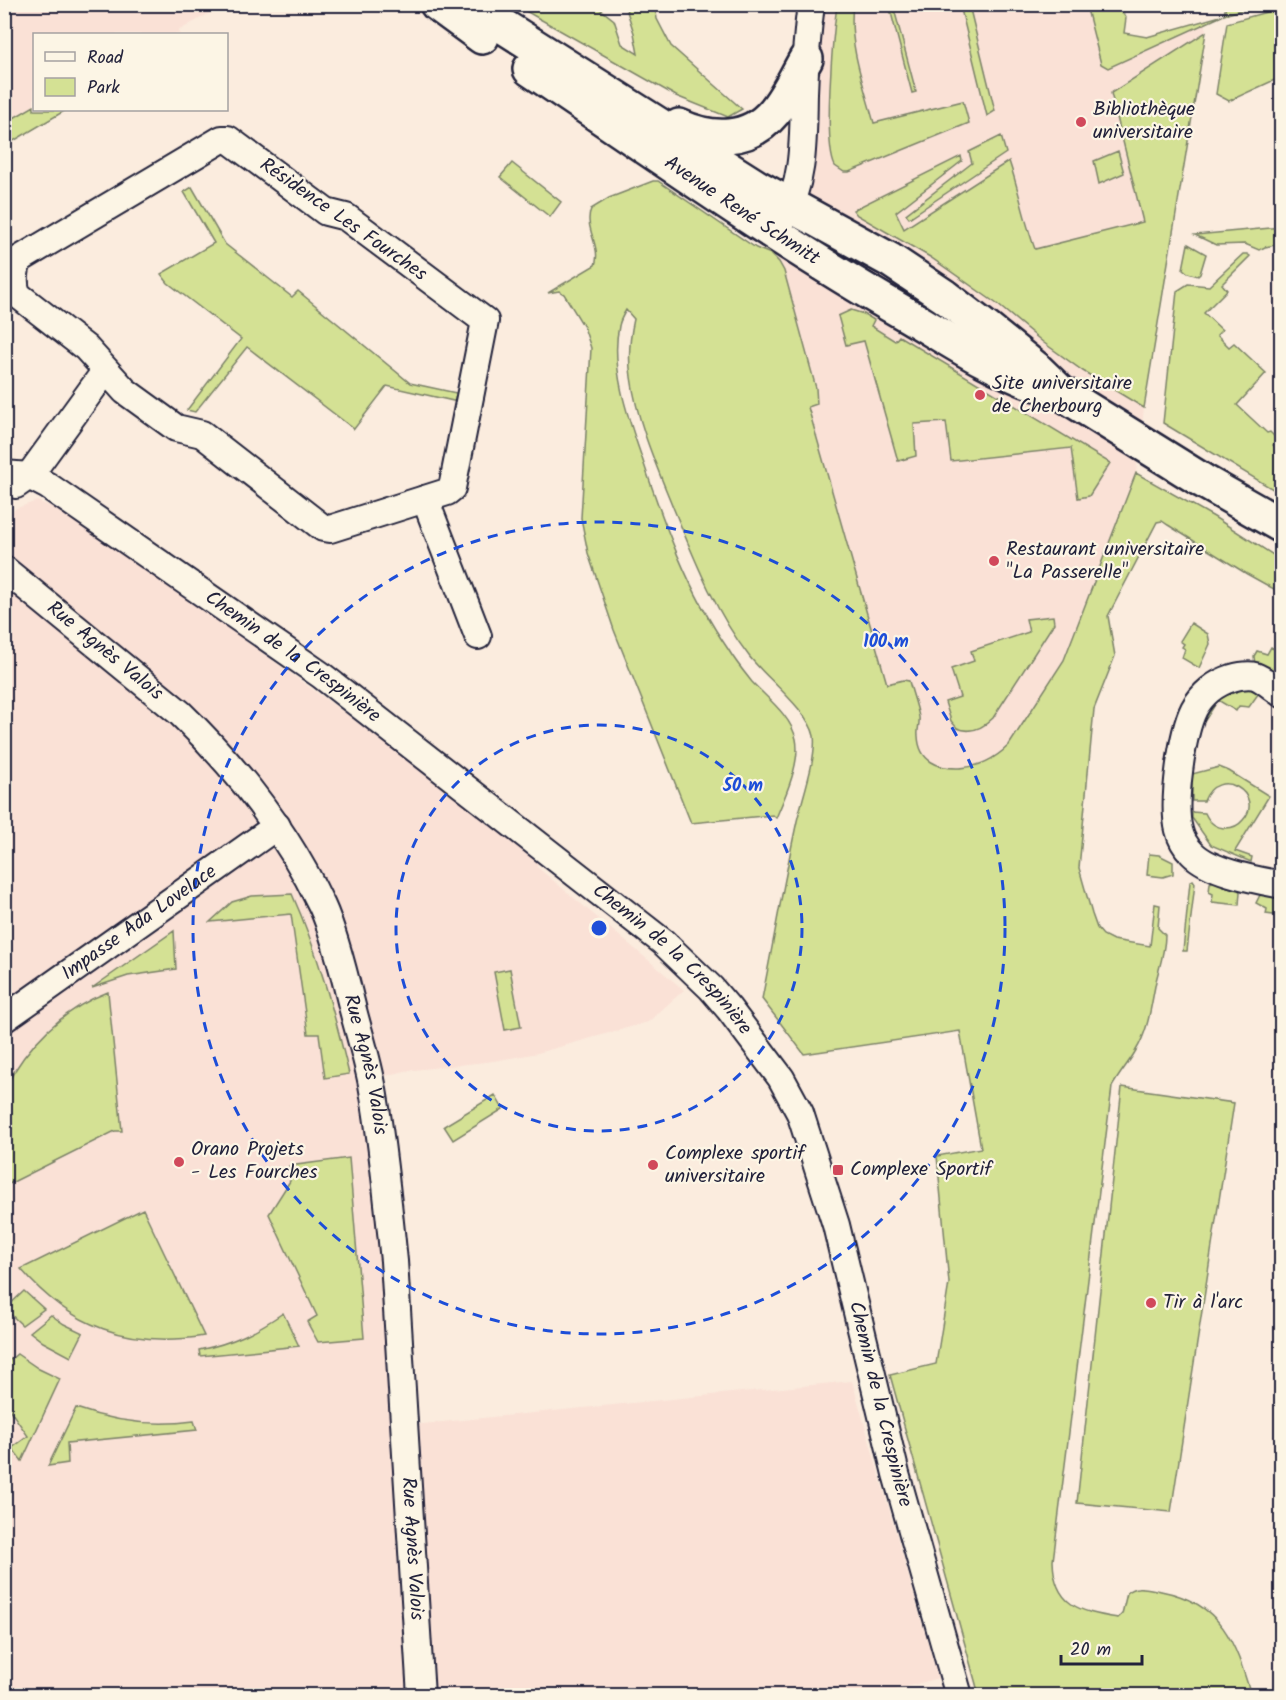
<svg xmlns="http://www.w3.org/2000/svg" width="1286" height="1700" font-family="Kalam,sans-serif">
<style>
.built{fill:#fae1d6}
.green{fill:#d4e194;stroke:#7b8268;stroke-width:1.5}
.lines{fill:none;stroke-linecap:round;stroke-linejoin:round}
.minor-casing{stroke:#22223b;stroke-width:30}
.secondary-casing{stroke:#22223b;stroke-width:38}
.minor{stroke:#fcf5e5;stroke-width:26}
.secondary{stroke:#fcf5e5;stroke-width:33}
.ring{fill:none;stroke:#1d4ed8;stroke-width:3;stroke-dasharray:10 8}
.poi-dot{fill:#d1495b;stroke:#fcf5e5;stroke-width:2}
.labels{text-anchor:middle;dominant-baseline:central;stroke-width:4.5;stroke-linejoin:round;paint-order:stroke}
.poi-label{font-size:20px;fill:#22223b;stroke:#fcf5e5;text-anchor:start}
.street-label{font-size:20px;fill:#22223b;stroke:#fcf5e5}
.centre{fill:#1d4ed8;stroke:#fcf5e5;stroke-width:3}
.ring-label{font-size:18px;text-anchor:middle;font-weight:bold;fill:#1d4ed8;stroke:#fcf5e5;stroke-width:4.5;stroke-linejoin:round;paint-order:stroke}
</style>
<rect width="100%" height="100%" fill="#fbecde"/>
<filter id="ink" filterUnits="userSpaceOnUse"><feTurbulence type="fractalNoise" baseFrequency=".0167" numOctaves="2"/><feDisplacementMap in="SourceGraphic" scale="12" xChannelSelector="R" yChannelSelector="G"/><feConvolveMatrix kernelMatrix="1 2 1 2 8 2 1 2 1" color-interpolation-filters="sRGB"/></filter>
<g filter="url(#ink)">
<path class="built" d="M 4,5 L 224,5 L 178,31 L 180,34 L 34,34 L 34,110 L 66,110 L 5,146 Z
M 811,5 L 1117,5 L 1126,18 L 1124,33 L 1147,37 L 1206,20 L 1206,37 L 1144,408 L 1136,473 L 1064,660 L 1009,745 L 994,758 L 972,767 L 924,771 L 903,680 L 887,685 L 808,407 L 817,403 L 782,290 L 774,234 L 791,206 Z
M 37,501 L 63,511 L 154,574 L 540,855 L 537,867 L 684,990 L 648,1022 L 538,1053 L 494,1061 L 405,1071 L 366,1081 L 378,1191 L 393,1427 L 852,1381 L 938,1678 L 873,1696 L 5,1695 L 4,517 L 17,508 Z"/>
<path class="green" d="M 515,5 L 595,5 L 614,20 L 622,44 L 638,54 L 634,33 L 625,5 L 655,5 L 657,19 L 671,46 L 742,109 L 728,117 L 676,96 Z
M 837,5 L 853,5 C 848,44 864,86 874,123 L 963,101 L 969,123 L 849,172 L 844,172 L 835,166 C 823,143 833,34 837,5 Z
M 889,5 L 893,5 L 916,92 L 912,93 Z
M 960,5 L 969,5 L 995,111 L 987,116 Z
M 1086,5 L 1117,5 L 1126,18 L 1124,33 L 1147,37 L 1224,15 L 1226,5 L 1258,5 L 1224,15 L 1108,68 L 1101,64 Z
M 1281,8 L 1281,77 L 1229,101 L 1216,94 L 1227,23 Z
M 1206,32 L 1144,408 L 1083,371 L 1044,343 L 997,304 L 930,257 L 857,215 L 853,210 L 961,156 L 962,161 L 896,212 L 904,229 L 1009,161 C 1019,190 1024,220 1035,249 L 1143,222 L 1111,93 Z
M 34,106 L 34,110 L 66,110 L 5,146 L 5,123 Z
M 1001,136 L 1006,153 L 909,218 L 906,214 L 972,163 L 969,152 Z
M 1118,151 L 1124,173 L 1099,184 L 1094,161 Z
M 512,163 L 561,202 L 550,217 L 500,177 Z
M 653,181 L 658,181 L 756,248 L 771,254 L 779,262 L 784,271 L 816,388 L 817,404 L 808,407 L 887,684 L 903,680 L 909,681 C 912,693 917,705 919,717 C 920,723 917,730 918,736 C 919,761 938,769 960,768 C 980,767 995,759 1009,745 L 1064,660 L 1136,473 L 1214,517 L 1281,560 L 1281,593 L 1247,574 L 1168,525 L 1162,521 L 1157,522 L 1108,616 L 1115,656 L 1094,709 L 1079,868 L 1092,914 L 1097,928 L 1103,935 L 1113,940 L 1150,946 L 1155,904 L 1160,905 L 1158,928 L 1165,935 C 1165,951 1160,965 1156,981 C 1151,1005 1149,1030 1135,1052 C 1128,1064 1119,1074 1112,1087 L 1053,1561 C 1054,1605 1079,1612 1118,1618 L 1122,1614 L 1127,1593 C 1138,1584 1148,1589 1161,1591 C 1222,1603 1235,1642 1251,1695 L 979,1695 L 890,1375 L 936,1364 L 949,1283 L 937,1156 L 981,1148 L 960,1031 L 804,1054 L 762,999 C 774,939 784,880 797,821 C 802,799 817,757 814,736 C 809,711 765,677 749,656 C 715,612 694,558 673,507 C 656,465 637,422 631,377 C 628,358 630,337 634,319 L 626,310 C 623,315 620,320 619,326 C 610,366 628,418 641,455 C 663,522 688,591 728,649 C 735,661 744,672 752,682 C 768,699 791,716 796,739 C 801,762 785,797 776,818 L 773,815 L 691,823 L 614,630 L 588,553 L 581,518 L 591,348 L 584,327 L 564,294 L 559,291 L 548,293 L 595,265 C 602,247 583,227 591,209 L 609,198 Z
M 192,187 L 225,244 L 292,297 L 298,291 L 410,383 L 461,394 L 458,402 L 387,386 L 354,429 L 247,347 L 195,412 L 187,410 L 241,339 L 168,283 L 161,274 L 214,243 L 184,192 Z
M 1281,227 L 1281,244 L 1265,247 L 1259,250 L 1245,244 L 1216,245 L 1195,235 Z
M 1188,244 L 1206,254 L 1200,274 L 1198,276 L 1188,273 L 1183,269 Z
M 1243,254 L 1247,254 L 1250,256 L 1222,284 L 1227,290 L 1204,313 L 1222,330 L 1217,335 L 1229,347 L 1234,343 L 1266,373 L 1237,405 L 1267,433 L 1270,432 L 1278,440 L 1273,445 L 1281,453 L 1281,494 L 1163,423 L 1177,291 L 1188,284 L 1209,286 Z
M 851,310 L 864,314 L 874,320 L 871,326 L 895,341 L 899,336 L 1110,463 L 1089,496 L 1078,498 L 1071,448 L 951,461 L 946,422 L 914,424 L 916,456 L 898,461 L 864,341 L 846,345 L 838,316 Z
M 1053,616 L 1054,623 L 993,718 C 983,728 971,734 957,728 L 951,721 L 945,702 L 960,697 L 951,669 L 974,661 L 971,651 L 1029,632 L 1026,619 Z
M 1191,623 L 1208,634 L 1210,644 L 1199,668 L 1182,658 L 1185,649 L 1182,647 L 1184,644 L 1180,641 Z
M 1271,647 L 1281,653 L 1281,673 L 1279,676 L 1273,677 L 1255,666 L 1254,656 L 1257,651 L 1267,654 Z
M 1253,685 L 1261,690 L 1249,707 L 1239,706 L 1236,711 L 1218,700 L 1200,728 C 1215,694 1221,698 1253,685 Z
M 1219,767 L 1229,771 L 1269,796 L 1235,851 L 1252,857 L 1251,862 L 1211,845 L 1192,818 L 1192,812 L 1205,813 C 1209,822 1216,828 1226,828 C 1233,828 1239,825 1243,820 C 1266,795 1218,764 1204,801 L 1192,801 L 1192,774 Z
M 1149,854 L 1159,855 L 1173,862 L 1173,874 L 1163,877 L 1147,875 Z
M 1217,879 L 1235,884 L 1240,892 L 1239,905 L 1212,902 L 1213,894 L 1209,892 L 1210,883 Z
M 1193,880 L 1195,883 L 1187,951 L 1183,951 L 1190,882 Z
M 1262,891 L 1281,895 L 1281,916 L 1266,914 L 1267,909 L 1256,903 Z
M 292,894 C 318,952 334,1012 349,1074 L 325,1078 L 319,1034 L 308,1034 L 291,914 L 210,922 L 232,902 L 252,896 Z
M 174,931 L 176,969 L 128,976 L 92,988 Z
M 510,969 L 521,1027 L 505,1030 L 494,972 Z
M 108,992 L 122,1131 L 115,1131 L 5,1186 L 5,1088 C 26,1046 63,1009 108,992 Z
M 1122,1087 L 1234,1103 L 1171,1512 L 1077,1503 Z
M 495,1095 L 503,1109 L 453,1140 L 444,1126 Z
M 349,1158 L 364,1338 L 318,1342 L 307,1322 L 317,1316 L 269,1214 L 290,1181 L 289,1166 Z
M 143,1209 L 204,1336 C 130,1348 70,1327 21,1269 Z
M 24,1291 L 44,1309 L 22,1325 L 5,1309 Z
M 283,1313 L 299,1346 L 200,1356 L 199,1350 C 233,1343 255,1332 283,1313 Z
M 51,1315 L 64,1324 L 83,1333 L 71,1357 L 43,1342 L 30,1332 Z
M 17,1354 L 39,1369 L 60,1379 L 22,1461 L 12,1448 L 28,1436 L 5,1403 L 5,1364 Z
M 76,1408 C 115,1422 152,1427 194,1421 L 197,1430 L 67,1443 L 68,1463 L 48,1466 Z"/>
<g class="lines">
<g class="minor-casing">
<g id="minor">
<path d="M 782,221 C 805,182 803,137 804,93 C 805,64 807,34 811,4"/>
<path id="s1" d="M 4,474 L 29,476 L 48,486 L 321,675 L 663,942 L 711,988 L 729,1009 L 781,1078 L 800,1113 L 836,1225 L 896,1474 L 959,1696"/>
<path d="M 16,485 L 29,476 L 106,370 L 125,391 L 176,428 L 202,434 L 323,528 L 330,529 L 447,492 L 452,488 L 485,321 L 346,217 L 326,212 L 228,139 L 222,139 L 20,259 C 14,268 13,286 18,295 L 86,348 L 106,370"/>
<path d="M 425,499 L 478,636"/>
<path id="s2" d="M 4,569 L 180,713 C 238,769 288,834 322,906 C 334,932 344,973 351,1002 C 358,1031 368,1060 373,1090 C 383,1146 388,1204 394,1261 L 421,1696"/>
<path d="M 1282,694 C 1273,688 1264,679 1255,676 C 1247,674 1239,676 1232,678 C 1216,683 1202,694 1194,709 C 1182,733 1172,804 1179,830 C 1181,839 1186,847 1192,853 C 1210,872 1257,880 1282,885"/>
<path id="s3" d="M 4,1019 L 277,826"/>
</g>
</g>
<g class="secondary-casing">
<g id="secondary">
<path d="M 437,4 L 482,37"/>
<path d="M 468,4 L 757,187 L 890,260 L 944,296 L 987,329 L 1034,367 L 1060,392 L 1203,481 L 1282,526"/>
<path id="s4" d="M 530,69 C 654,152 775,239 904,313 C 947,338 989,367 1036,384"/>
<path d="M 679,126 C 712,141 749,142 774,112 C 787,97 796,76 806,59"/>
</g>
</g>
<use href="#minor" class="minor"/>
<use href="#secondary" class="secondary"/>
</g>
</g>
<g class="ring">
<circle cx="599" cy="928" r="203"/>
<circle cx="599" cy="928" r="406"/>
</g>
<g class="poi-dot">
<circle cx="1081" cy="122" r="6"/>
<circle cx="980" cy="395" r="6"/>
<circle cx="994" cy="561" r="6"/>
<circle cx="179" cy="1162" r="6"/>
<circle cx="653" cy="1165" r="6"/>
<rect x="832" y="1164" width="12" height="12" rx="3"/>
<circle cx="1151" cy="1303" r="6"/>
</g>
<g class="labels">
<g class="poi-label">
<text x="1093" y="110">Bibliothèque<tspan x="1093" dy="23">universitaire</tspan></text>
<text x="992" y="384">Site universitaire<tspan x="992" dy="23">de Cherbourg</tspan></text>
<text x="1006" y="550">Restaurant universitaire<tspan x="1006" dy="23">"La Passerelle"</tspan></text>
<text x="191" y="1150">Orano Projets<tspan x="191" dy="23">- Les Fourches</tspan></text>
<text x="665" y="1154">Complexe sportif<tspan x="665" dy="23">universitaire</tspan></text>
<text x="850" y="1170">Complexe Sportif</text>
<text x="1163" y="1303">Tir à l'arc</text>
</g>
<g class="street-label">
<text stroke="none"><textPath href="#s4" startOffset="255">Avenue René Schmitt</textPath></text>
<text transform="translate(343 220) rotate(35)">Résidence Les Fourches</text>
<text stroke="none"><textPath href="#s2" startOffset="130">Rue Agnès Valois</textPath></text>
<text stroke="none"><textPath href="#s1" startOffset="345">Chemin de la Crespinière</textPath></text>
<text stroke="none"><textPath href="#s3" startOffset="166">Impasse Ada Lovelace</textPath></text>
<text stroke="none"><textPath href="#s1" startOffset="831">Chemin de la Crespinière</textPath></text>
<text stroke="none"><textPath href="#s2" startOffset="633">Rue Agnès Valois</textPath></text>
<text stroke="none"><textPath href="#s1" startOffset="1335">Chemin de la Crespinière</textPath></text>
<text stroke="none"><textPath href="#s2" startOffset="1120">Rue Agnès Valois</textPath></text>
</g>
</g>
<circle cx="599" cy="928" r="9" class="centre"/>
<g class="ring-label">
<text x="886" y="647">100 m</text>
<text x="743" y="791">50 m</text>
</g>
<rect width="1286" height="1700" fill="none" stroke="#fcf5e5" stroke-width="24"/>
<rect x="12" y="12" width="1262" height="1676" fill="none" stroke="#22223b" stroke-width="2" filter="url(#ink)"/>
<rect x="33" y="33" width="195" height="78" fill="#fcf5e5" stroke="#a5a1a1" stroke-width="1.5"/>
<rect x="45" y="52" width="30" height="9" fill="#fcf5e5" stroke="#a5a1a1" stroke-width="1.5"/>
<text x="87" y="63" font-size="18" fill="#22223b">Road</text>
<rect x="45" y="78" width="30" height="18" fill="#d4e194" stroke="#a5a1a1" stroke-width="1.5"/>
<text x="87" y="93" font-size="18" fill="#22223b">Park</text>
<path d="M1061 1655v9h81v-9" fill="none" stroke="#22223b" stroke-width="3"/>
<text x="1070" y="1655" font-size="18" fill="#22223b" stroke="#fcf5e5" stroke-width="4.5" paint-order="stroke">20 m</text>
</svg>
